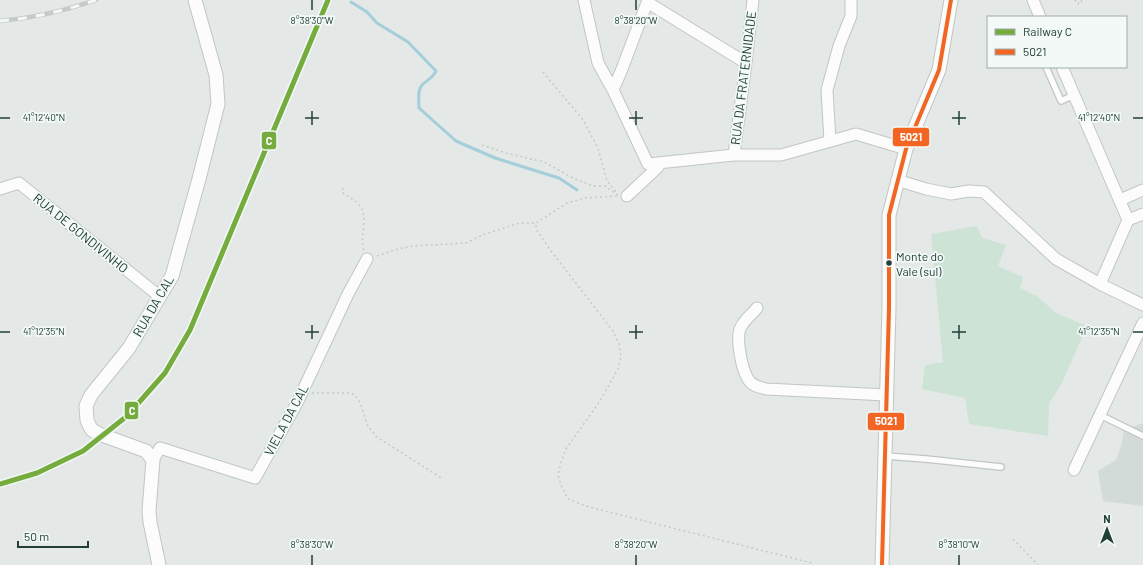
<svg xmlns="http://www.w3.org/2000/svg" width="1143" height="565" font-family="Barlow,sans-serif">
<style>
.built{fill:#d2dbd7}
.green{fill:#cde3d5}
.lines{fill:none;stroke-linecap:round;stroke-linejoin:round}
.stream{stroke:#a4ced9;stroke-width:3}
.service-casing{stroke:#c1c6c4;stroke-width:8}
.minor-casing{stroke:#c1c6c4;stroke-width:13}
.tertiary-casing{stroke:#c1c6c4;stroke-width:15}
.path{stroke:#c1cac7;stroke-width:1.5;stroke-dasharray:2 3;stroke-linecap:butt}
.service{stroke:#fbfcfb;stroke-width:5.5}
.minor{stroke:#fbfcfb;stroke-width:11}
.tertiary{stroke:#fbfcfb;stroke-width:13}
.rail-casing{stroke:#c6cac9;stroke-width:4.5}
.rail{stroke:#f2f9f6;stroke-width:3;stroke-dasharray:9;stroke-linecap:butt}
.bus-1-casing{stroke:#f2f9f6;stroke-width:7}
.bus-1{stroke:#f26522;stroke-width:4}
.rail-1-casing{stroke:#f2f9f6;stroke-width:8}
.rail-1{stroke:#76ab3d;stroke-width:5}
.ticks{fill:none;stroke:#213e38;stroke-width:1.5}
.bus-dot{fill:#213e38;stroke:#f2f9f6;stroke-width:1.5}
.labels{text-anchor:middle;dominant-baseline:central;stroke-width:3.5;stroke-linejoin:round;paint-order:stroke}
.bus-label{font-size:12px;fill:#213e38;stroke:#f2f9f6;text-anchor:start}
.street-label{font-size:13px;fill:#213e38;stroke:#f2f9f6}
.ticks-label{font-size:10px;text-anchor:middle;fill:#213e38;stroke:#f2f9f6;stroke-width:3.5;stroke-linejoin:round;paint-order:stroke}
.line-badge{stroke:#f2f9f6;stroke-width:1.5}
.badge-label{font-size:11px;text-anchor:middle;font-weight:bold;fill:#fff}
</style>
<rect width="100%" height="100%" fill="#e4e9e7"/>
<path class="built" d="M 1143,423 L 1143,506 L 1103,501 L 1098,471 L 1116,460 L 1121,446 L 1124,430 Z"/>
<path class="green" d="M 977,226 L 982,238 L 1006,245 L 998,266 L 1023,277 L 1020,288 L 1037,296 L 1056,313 L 1087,326 L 1062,383 L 1049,404 L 1048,436 L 969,424 L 965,398 L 922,389 L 925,365 L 943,362 L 931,234 Z"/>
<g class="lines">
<path class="stream" d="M 351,2 L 367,12 L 377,23 L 408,42 L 436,71 C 433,78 427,80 422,85 C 417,91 419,100 419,108 L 456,141 L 495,158 L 559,178 L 577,190"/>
<g class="service-casing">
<path id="service" d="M 1046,67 L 1061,101 L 1074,95
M 1100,415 L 1143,436
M 885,456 L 926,459 L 1001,467"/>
</g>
<g class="minor-casing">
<path id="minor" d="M 584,0 L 598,63 L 613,90 L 648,164 L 734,155 L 781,155 L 856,134 L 906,149
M 1033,0 L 1040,17
M 647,2 L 746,63
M 1062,67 L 1128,220 L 1100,284
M 613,90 L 622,69 L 648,0
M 830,141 L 827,90 L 839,46 L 851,16 L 851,0
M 734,155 L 746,63 L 753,0
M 897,180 L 926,189 L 951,194 L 969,191 L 984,192 L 1056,259 L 1100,284 L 1143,305
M 0,189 L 19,183 L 159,296
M 627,196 L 658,167 L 659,164
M 1120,200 L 1143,190
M 1128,220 L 1143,214
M 757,308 C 752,314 744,320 741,327 C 735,337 742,370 748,379 C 752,386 759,387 766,389 L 886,395
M 153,460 L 160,448 L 255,478 L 298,401 L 348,294 L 367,259
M 1074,470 L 1143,323"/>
</g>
<g class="tertiary-casing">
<path id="tertiary" d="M 159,565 L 150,522 L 149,511 L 153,460 L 146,451 L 99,434 L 92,430 L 89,425 L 87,420 L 86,406 L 91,395 L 129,348 L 172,276 L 199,179 L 218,104 L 216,75 L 195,0
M 882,565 L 889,308 L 889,215 L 906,149 L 939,70 L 951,0"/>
</g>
<path class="path" d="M 1075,0 L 1077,4 L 1082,2 L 1081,0
M 543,72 L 583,120 L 598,148 L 607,181 L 617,193
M 482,145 L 506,153 L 544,162 L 573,178 L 593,186 L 605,186 L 618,195
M 343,188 L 342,192 C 347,197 356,200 360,206 C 369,218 359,237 364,251
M 617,196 L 585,198 L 567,203 L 536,223 L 536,229 L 551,251 L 613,331 L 619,344 L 621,356 L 618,369 L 600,401 L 566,449 L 561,462 L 558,475 L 561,485 L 568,499 L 589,507 L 812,563
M 377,256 L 398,249 L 414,246 L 466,243 L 485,234 L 520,223 L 536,223
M 312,393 L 351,393 C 363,399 363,417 369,428 C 371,430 374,433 375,436 L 443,479
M 1013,539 L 1038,565"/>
<use href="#service" class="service"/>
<use href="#minor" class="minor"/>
<use href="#tertiary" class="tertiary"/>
<g class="rail-casing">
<path id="rail" d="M 0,21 C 33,18 64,11 96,0"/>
</g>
<use href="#rail" class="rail"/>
<g class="bus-1-casing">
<path id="bus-1" d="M 882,565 L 889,308 L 889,215 L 906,149 L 939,70 L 951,0"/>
</g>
<use href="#bus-1" class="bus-1"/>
<g class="rail-1-casing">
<path id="rail-1" d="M 0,484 L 37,473 L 83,451 L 127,416 L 165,373 L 190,330 L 328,0"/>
</g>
<use href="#rail-1" class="rail-1"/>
</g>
<path class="ticks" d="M 312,0 L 312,10M 636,0 L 636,10M 312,111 L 312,125M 636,111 L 636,125M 959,111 L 959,125M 0,118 L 10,118M 305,118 L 319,118M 629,118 L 643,118M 952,118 L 966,118M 1133,118 L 1143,118M 312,325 L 312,339M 636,325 L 636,339M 959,325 L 959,339M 0,332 L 10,332M 305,332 L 319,332M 629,332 L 643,332M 952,332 L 966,332M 1133,332 L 1143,332M 312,555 L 312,565M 636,555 L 636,565M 959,555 L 959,565"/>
<circle class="bus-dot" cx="889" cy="263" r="3.5"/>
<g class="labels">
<g class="bus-label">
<text x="896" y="256">Monte do<tspan x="896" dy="15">Vale (sul)</tspan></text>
</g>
<g class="street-label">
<text transform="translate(743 78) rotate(-83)">RUA DA FRATERNIDADE</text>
<text transform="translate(81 233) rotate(39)">RUA DE GONDIVINHO</text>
<text transform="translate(153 306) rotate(-60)">RUA DA CAL</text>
<text transform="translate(286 420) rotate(-62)">VIELA DA CAL</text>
</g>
</g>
<g class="ticks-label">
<text x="312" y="24">8°38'30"W</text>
<text x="636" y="24">8°38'20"W</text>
<text x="44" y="121">41°12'40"N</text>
<text x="1099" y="121">41°12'40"N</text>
<text x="44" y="335">41°12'35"N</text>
<text x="1099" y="335">41°12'35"N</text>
<text x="312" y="548">8°38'30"W</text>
<text x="636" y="548">8°38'20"W</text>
<text x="959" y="548">8°38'10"W</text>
</g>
<g class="line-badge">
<rect x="892" y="127" width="38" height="20" rx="4" fill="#f26522"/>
<rect x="261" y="131" width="16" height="19" rx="4" fill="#76ab3d"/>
<rect x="124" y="401" width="15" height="19" rx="4" fill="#76ab3d"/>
<rect x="867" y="412" width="38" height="19" rx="4" fill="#f26522"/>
</g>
<g class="badge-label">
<text x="911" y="141">5021</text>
<text x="269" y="145">C</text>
<text x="132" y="415">C</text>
<text x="886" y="425">5021</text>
</g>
<rect x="987" y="16" width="140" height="52" fill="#f2f9f6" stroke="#9eaeaa"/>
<rect x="995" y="29" width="20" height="6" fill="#76ab3d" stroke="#9eaeaa"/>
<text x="1023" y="36" font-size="12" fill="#213e38">Railway C</text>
<rect x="995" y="49" width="20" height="6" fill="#f26522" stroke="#9eaeaa"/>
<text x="1023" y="56" font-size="12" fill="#213e38">5021</text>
<g transform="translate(1107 529)" stroke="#f2f9f6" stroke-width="3" paint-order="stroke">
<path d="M0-3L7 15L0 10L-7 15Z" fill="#213e38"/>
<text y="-6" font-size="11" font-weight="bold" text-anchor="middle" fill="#213e38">N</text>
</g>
<path d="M18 541v6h70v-6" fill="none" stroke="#213e38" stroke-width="2"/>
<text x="24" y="541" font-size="12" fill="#213e38" stroke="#f2f9f6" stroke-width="3" paint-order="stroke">50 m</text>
</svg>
